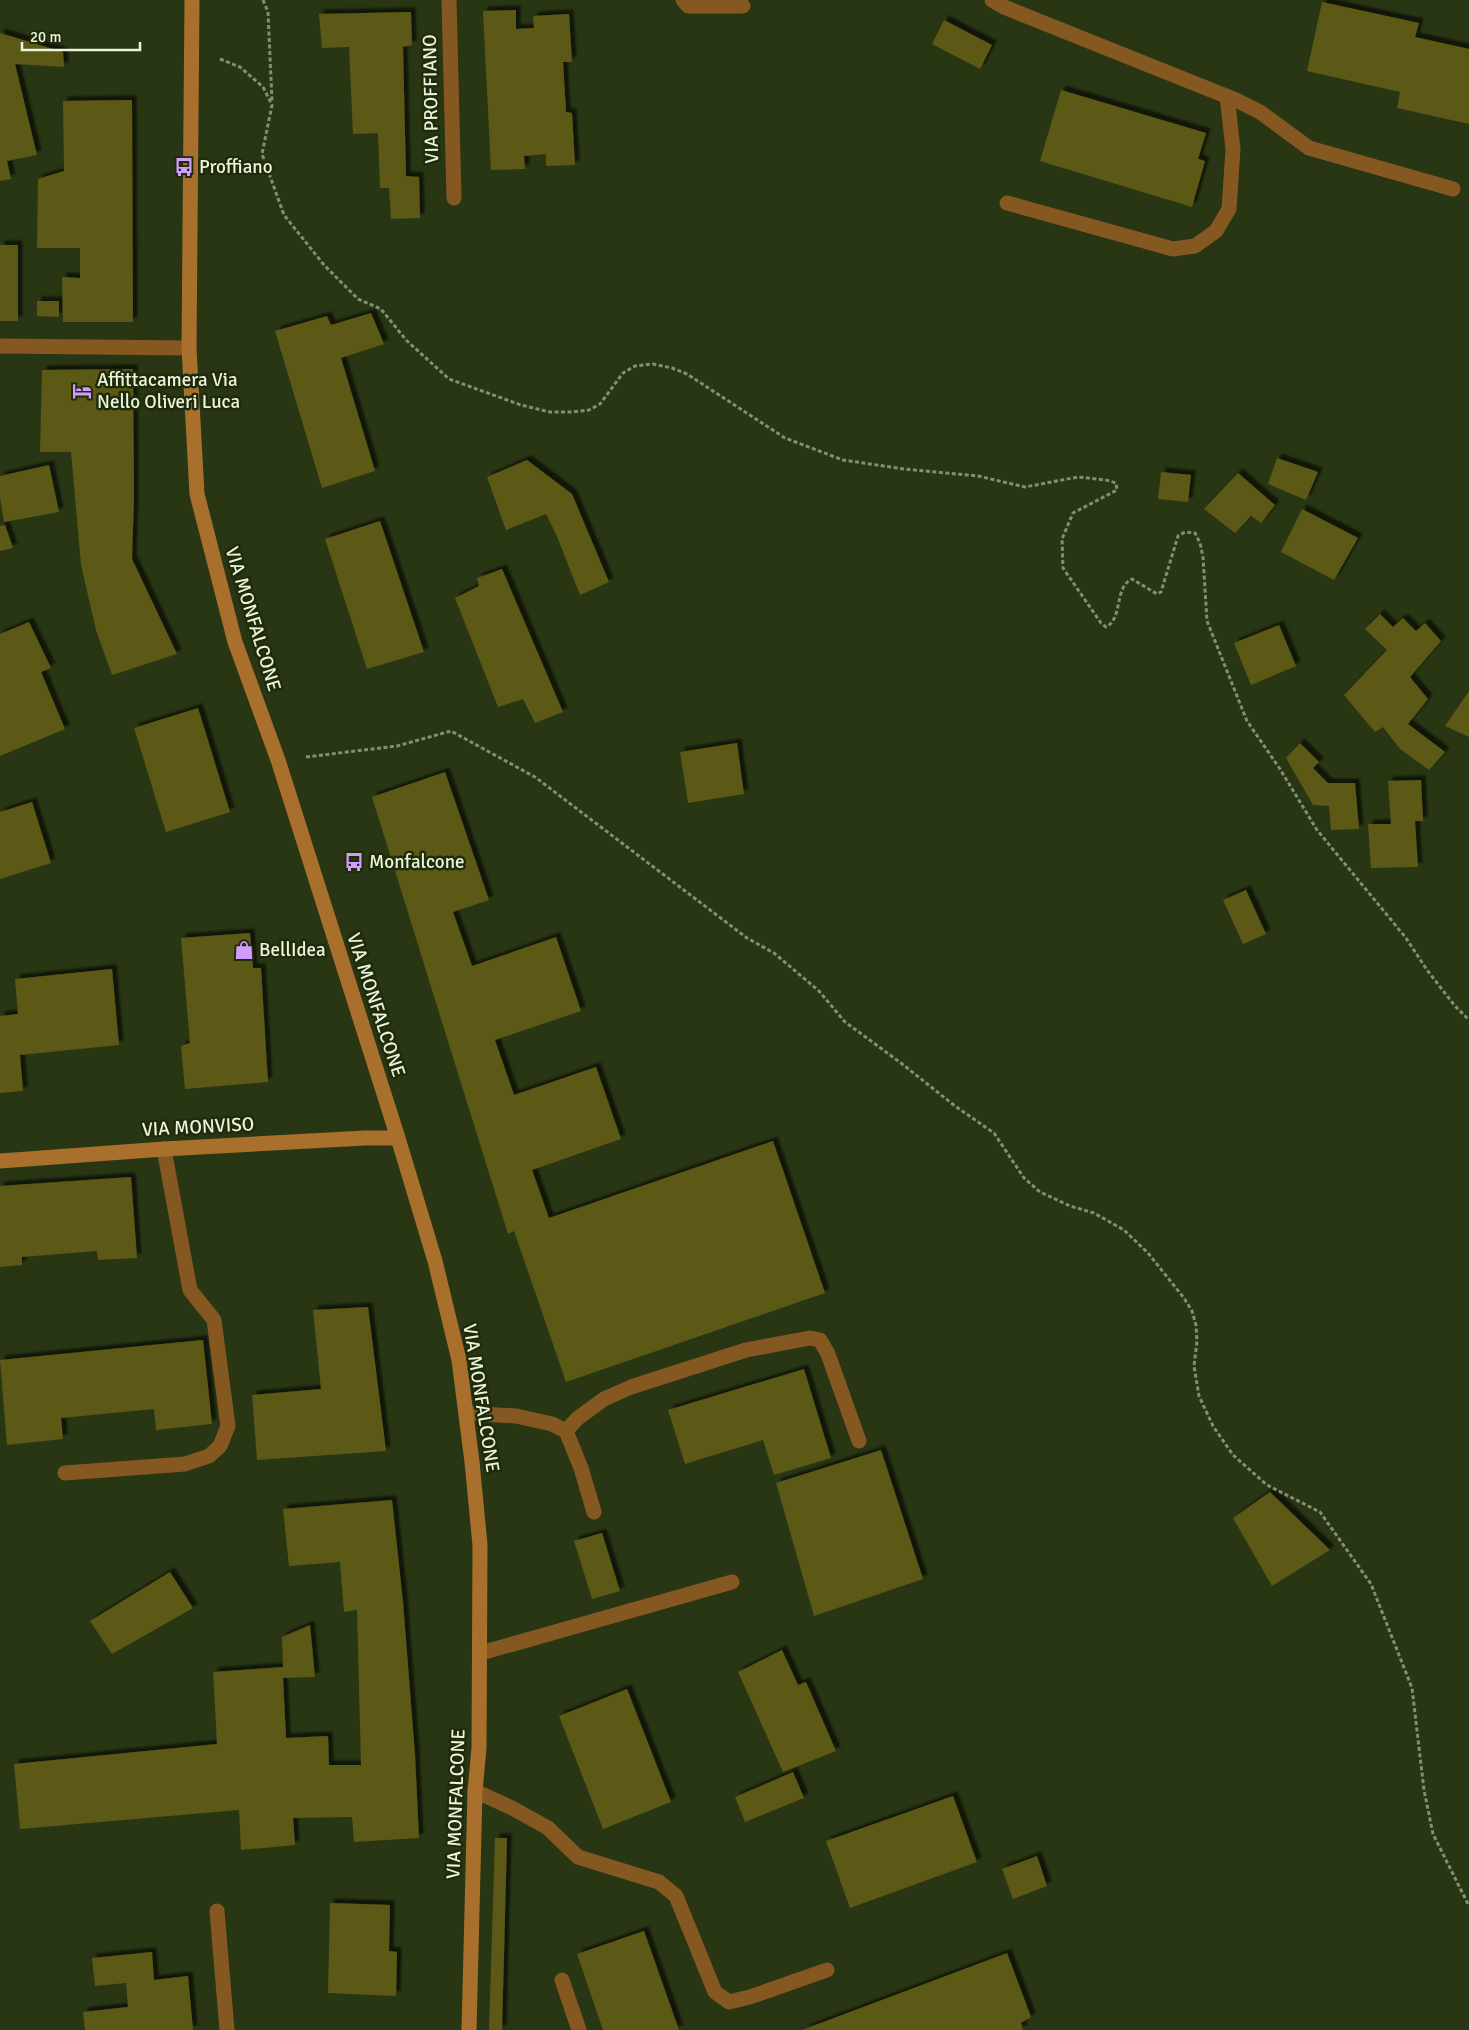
<svg xmlns="http://www.w3.org/2000/svg" width="1469" height="2030" font-family="Signika,sans-serif">
<style>
.building{fill:#5b5817;filter:url(#shadow)}
.lines{fill:none;stroke-linecap:round;stroke-linejoin:round}
.path{stroke:#838f73;stroke-width:3;stroke-dasharray:4 2.5;stroke-linecap:butt}
.lane{stroke:#855822;stroke-width:15}
.street{stroke:#855822;stroke-width:15}
.secondary{stroke:#a9702d;stroke-width:15}
.labels{text-anchor:middle;dominant-baseline:central;stroke-width:5;stroke-linejoin:round;paint-order:stroke}
.street-label{font-size:19px;fill:#eaf4df;stroke:#1f2b09}
.poi-label{font-size:19px;fill:#eaf4df;stroke:#1f2b09;text-anchor:start}
</style>
<defs>
<filter id="shadow"><feDropShadow dx="4.5" dy="-4.5" stdDeviation="1" flood-color="#0009"/></filter>
</defs>
<rect width="100%" height="100%" fill="#283613"/>
<path class="building" d="M 1322,2 L 1419,23 L 1415,37 L 1469,49 L 1469,124 L 1397,108 L 1400,92 L 1307,71 Z
M 516,10 L 516,29 L 534,28 L 533,16 L 569,14 L 572,62 L 563,62 L 566,112 L 572,113 L 575,165 L 546,166 L 546,154 L 524,156 L 525,169 L 491,170 L 483,11 Z
M 411,12 L 412,45 L 403,47 L 406,176 L 419,177 L 420,218 L 391,219 L 389,188 L 380,188 L 378,133 L 353,134 L 349,47 L 322,48 L 319,14 Z
M 944,20 L 992,45 L 980,69 L 932,44 Z
M 0,33 L 63,52 L 64,67 L 15,64 L 37,155 L 7,161 L 11,179 L 0,181 Z
M 1061,90 L 1206,133 L 1198,159 L 1205,161 L 1192,207 L 1040,161 Z
M 132,100 L 133,322 L 63,322 L 62,277 L 80,278 L 80,248 L 37,248 L 38,179 L 64,171 L 63,101 Z
M 0,245 L 18,245 L 18,321 L 0,321 Z
M 37,301 L 59,301 L 59,317 L 37,316 Z
M 371,313 L 384,344 L 341,358 L 375,471 L 322,488 L 275,331 L 327,316 L 331,325 Z
M 133,369 L 134,497 L 132,559 L 177,654 L 112,675 L 96,630 L 81,565 L 71,452 L 40,452 L 42,370 Z
M 1277,458 L 1318,472 L 1306,500 L 1268,484 Z
M 527,460 L 572,494 L 609,582 L 580,595 L 556,534 L 546,514 L 506,530 L 487,477 Z
M 49,465 L 59,512 L 4,522 L 0,497 L 0,476 Z
M 1161,472 L 1191,475 L 1188,502 L 1158,499 Z
M 1238,473 L 1275,505 L 1261,523 L 1251,516 L 1235,533 L 1204,509 Z
M 1302,509 L 1358,538 L 1334,580 L 1281,552 Z
M 380,521 L 424,652 L 367,669 L 325,539 Z
M 5,525 L 13,548 L 0,551 L 0,526 Z
M 502,569 L 563,712 L 535,723 L 523,699 L 498,707 L 455,598 L 479,586 L 477,578 Z
M 1380,614 L 1393,627 L 1403,618 L 1416,631 L 1425,623 L 1441,641 L 1410,677 L 1428,699 L 1408,724 L 1445,752 L 1429,770 L 1400,749 L 1383,727 L 1375,732 L 1344,695 L 1387,650 L 1365,629 Z
M 29,622 L 51,668 L 41,672 L 65,729 L 0,756 L 0,634 Z
M 1279,625 L 1296,666 L 1251,685 L 1234,643 Z
M 1469,691 L 1469,737 L 1445,726 Z
M 198,708 L 230,812 L 166,832 L 134,728 Z
M 737,743 L 744,794 L 688,803 L 680,752 Z
M 1300,743 L 1319,762 L 1313,768 L 1328,783 L 1355,783 L 1359,829 L 1331,830 L 1329,806 L 1313,805 L 1286,758 Z
M 445,772 L 489,900 L 453,912 L 472,966 L 556,937 L 581,1011 L 495,1040 L 514,1095 L 596,1067 L 621,1139 L 532,1170 L 549,1218 L 773,1141 L 825,1293 L 566,1382 L 514,1231 L 508,1234 L 372,797 Z
M 1421,780 L 1423,821 L 1415,821 L 1418,867 L 1371,868 L 1368,824 L 1391,824 L 1388,781 Z
M 32,802 L 51,863 L 0,879 L 0,812 Z
M 1246,890 L 1266,934 L 1243,944 L 1223,900 Z
M 250,933 L 253,968 L 261,968 L 268,1082 L 185,1089 L 181,1046 L 190,1043 L 181,938 Z
M 112,969 L 119,1045 L 20,1055 L 23,1091 L 0,1093 L 0,1016 L 18,1014 L 15,979 Z
M 131,1177 L 137,1258 L 98,1260 L 97,1251 L 22,1257 L 22,1265 L 0,1267 L 0,1186 Z
M 368,1307 L 386,1451 L 257,1460 L 252,1395 L 321,1389 L 313,1310 Z
M 203,1340 L 212,1424 L 156,1430 L 154,1409 L 61,1418 L 63,1439 L 7,1445 L 0,1360 Z
M 804,1369 L 831,1458 L 774,1475 L 763,1440 L 685,1464 L 668,1410 Z
M 881,1450 L 923,1579 L 814,1616 L 776,1483 Z
M 1270,1492 L 1330,1550 L 1272,1586 L 1233,1518 Z
M 392,1500 L 403,1602 L 415,1755 L 419,1838 L 354,1842 L 352,1817 L 293,1818 L 295,1845 L 241,1850 L 239,1810 L 20,1829 L 14,1764 L 217,1744 L 213,1672 L 283,1667 L 282,1637 L 310,1625 L 315,1677 L 283,1678 L 286,1738 L 328,1736 L 329,1765 L 361,1765 L 357,1610 L 344,1612 L 340,1562 L 289,1566 L 283,1509 Z
M 602,1533 L 620,1591 L 592,1599 L 574,1541 Z
M 170,1572 L 193,1608 L 112,1654 L 90,1621 Z
M 782,1650 L 798,1685 L 806,1682 L 836,1751 L 783,1772 L 738,1672 Z
M 627,1689 L 671,1802 L 603,1829 L 559,1716 Z
M 793,1772 L 804,1798 L 745,1822 L 735,1797 Z
M 953,1796 L 977,1862 L 850,1908 L 826,1841 Z
M 495,1838 L 507,1838 L 502,2030 L 489,2030 Z
M 1037,1856 L 1047,1886 L 1013,1899 L 1002,1869 Z
M 330,1903 L 390,1905 L 389,1951 L 397,1952 L 396,1996 L 328,1993 Z
M 644,1931 L 679,2030 L 603,2030 L 577,1954 Z
M 152,1952 L 154,1980 L 188,1976 L 193,2030 L 85,2030 L 83,2012 L 128,2007 L 126,1983 L 95,1986 L 92,1958 Z
M 1007,1953 L 1031,2017 L 1021,2023 L 1023,2030 L 802,2030 Z"/>
<g class="lines">
<path class="path" d="M 263,0 L 268,12 L 272,101
M 220,59 L 240,67 L 263,87 L 272,105 L 262,154 L 284,215 L 324,265 L 358,299 L 381,309 L 406,340 L 449,379 L 521,405 L 550,412 L 572,412 L 589,410 L 600,404 L 623,373 L 635,366 L 653,364 L 672,368 L 687,374 L 785,438 L 843,460 L 904,469 L 978,476 L 1025,487 L 1078,477 L 1106,480 L 1116,483 L 1117,490 L 1073,513 L 1062,539 L 1063,568 L 1101,623 L 1106,627 C 1123,619 1114,587 1132,579 L 1157,594 L 1161,592 L 1178,536 L 1185,532 L 1195,533 L 1200,543 L 1203,557 L 1207,621 L 1247,721 L 1280,769 L 1317,830 L 1406,938 L 1427,970 L 1455,1006 L 1469,1020
M 306,757 L 397,746 L 451,731 L 535,777 L 747,938 L 774,953 L 819,991 L 845,1022 L 901,1063 L 955,1106 L 994,1133 L 1024,1178 L 1040,1192 L 1070,1206 L 1094,1213 L 1124,1230 L 1148,1253 L 1184,1298 L 1192,1311 L 1196,1325 L 1197,1341 L 1194,1366 L 1199,1396 L 1213,1426 L 1233,1455 L 1267,1485 L 1320,1512 L 1371,1584 L 1412,1688 L 1424,1790 L 1433,1834 L 1469,1906"/>
<path class="lane" d="M 466,1413 L 516,1416 L 552,1424 L 566,1431 L 581,1468 L 594,1512
M 566,1431 L 578,1418 L 604,1399 L 631,1387 L 746,1350 L 810,1338 L 820,1340 L 828,1354 L 859,1441
M 217,1911 L 227,2030
M 562,1980 L 579,2030"/>
<path class="street" d="M 449,0 L 454,198
M 683,0 L 688,6 L 743,6
M 992,0 L 1004,7 L 1236,100 L 1260,112 L 1309,148 L 1453,189
M 1007,203 L 1173,249 L 1195,246 L 1216,231 L 1229,209 L 1233,149 L 1227,96
M 0,346 L 189,348
M 65,1473 L 185,1464 L 209,1456 L 220,1446 L 228,1426 L 214,1320 L 190,1290 L 164,1149
M 481,1653 L 732,1582
M 475,1791 L 512,1808 L 548,1828 L 578,1857 L 659,1882 L 676,1896 L 715,1992 L 729,2002 L 750,1997 L 827,1970"/>
<path class="secondary" d="M 192,0 L 189,348 L 197,494 L 235,642 L 278,760 L 398,1138 L 435,1261 L 459,1360 L 472,1462 L 480,1545 L 479,1748 L 475,1791 L 469,2030
M 0,1161 L 164,1149 L 365,1138 L 398,1138"/>
</g>
<defs>
<g id="bus-bare" transform="scale(1.5)"><path d="M-5-6H5V4H4V6H2V4H-2V6H-4V4H-5ZM-3.5-4V0h7V-4ZM-3.5 1.2v1.5H-2V1.2ZM2 1.2v1.5H3.5V1.2Z" fill="#d09dff" stroke="#1f2b09" stroke-width="2.5" paint-order="stroke"/></g>
<g id="hotel-bare" transform="scale(1.5)"><path d="M-6-4.5h1.5V1H6V5H4.5V3h-9V5H-6ZM-4 0a1.8 1.8 0 1 1 3.6 0ZM.5 0V-2.5h3Q6-2.5 6 0Z" fill="#d09dff" stroke="#1f2b09" stroke-width="2.5" paint-order="stroke"/></g>
<g id="shop-bare" transform="scale(1.5)"><path d="M-5-2.5h2.3a2.7 3.5 0 0 1 5.4 0H5L5.5 6h-11ZM-1.5-2.5h3a1.5 2.3 0 0 0-3 0Z" fill="#d09dff" stroke="#1f2b09" stroke-width="2.5" paint-order="stroke"/></g>
</defs>
<g fill-rule="evenodd">
<use href="#bus-bare" x="184" y="167"/>
<use href="#hotel-bare" x="82" y="391"/>
<use href="#bus-bare" x="354" y="862"/>
<use href="#shop-bare" x="244" y="950"/>
</g>
<g class="labels">
<g class="street-label">
<text transform="translate(431 99) rotate(-91)">VIA PROFFIANO</text>
<text transform="translate(253 619) rotate(73)">VIA MONFALCONE</text>
<text transform="translate(376 1005) rotate(72)">VIA MONFALCONE</text>
<text transform="translate(198 1127) rotate(-3)">VIA MONVISO</text>
<text transform="translate(481 1398) rotate(81)">VIA MONFALCONE</text>
<text transform="translate(456 1804) rotate(-88)">VIA MONFALCONE</text>
</g>
<g class="poi-label">
<text x="199" y="167">Proffiano</text>
<text x="97" y="380">Affittacamera Via<tspan x="97" dy="22">Nello Oliveri Luca</tspan></text>
<text x="369" y="862">Monfalcone</text>
<text x="259" y="950">BellIdea</text>
</g>
</g>
<path d="M22 42v8h118v-8" fill="none" stroke="#eaf4df" stroke-width="2.5"/>
<text x="30" y="42" font-size="15" fill="#eaf4df" stroke="#1f2b09" stroke-width="4" paint-order="stroke">20 m</text>
</svg>
